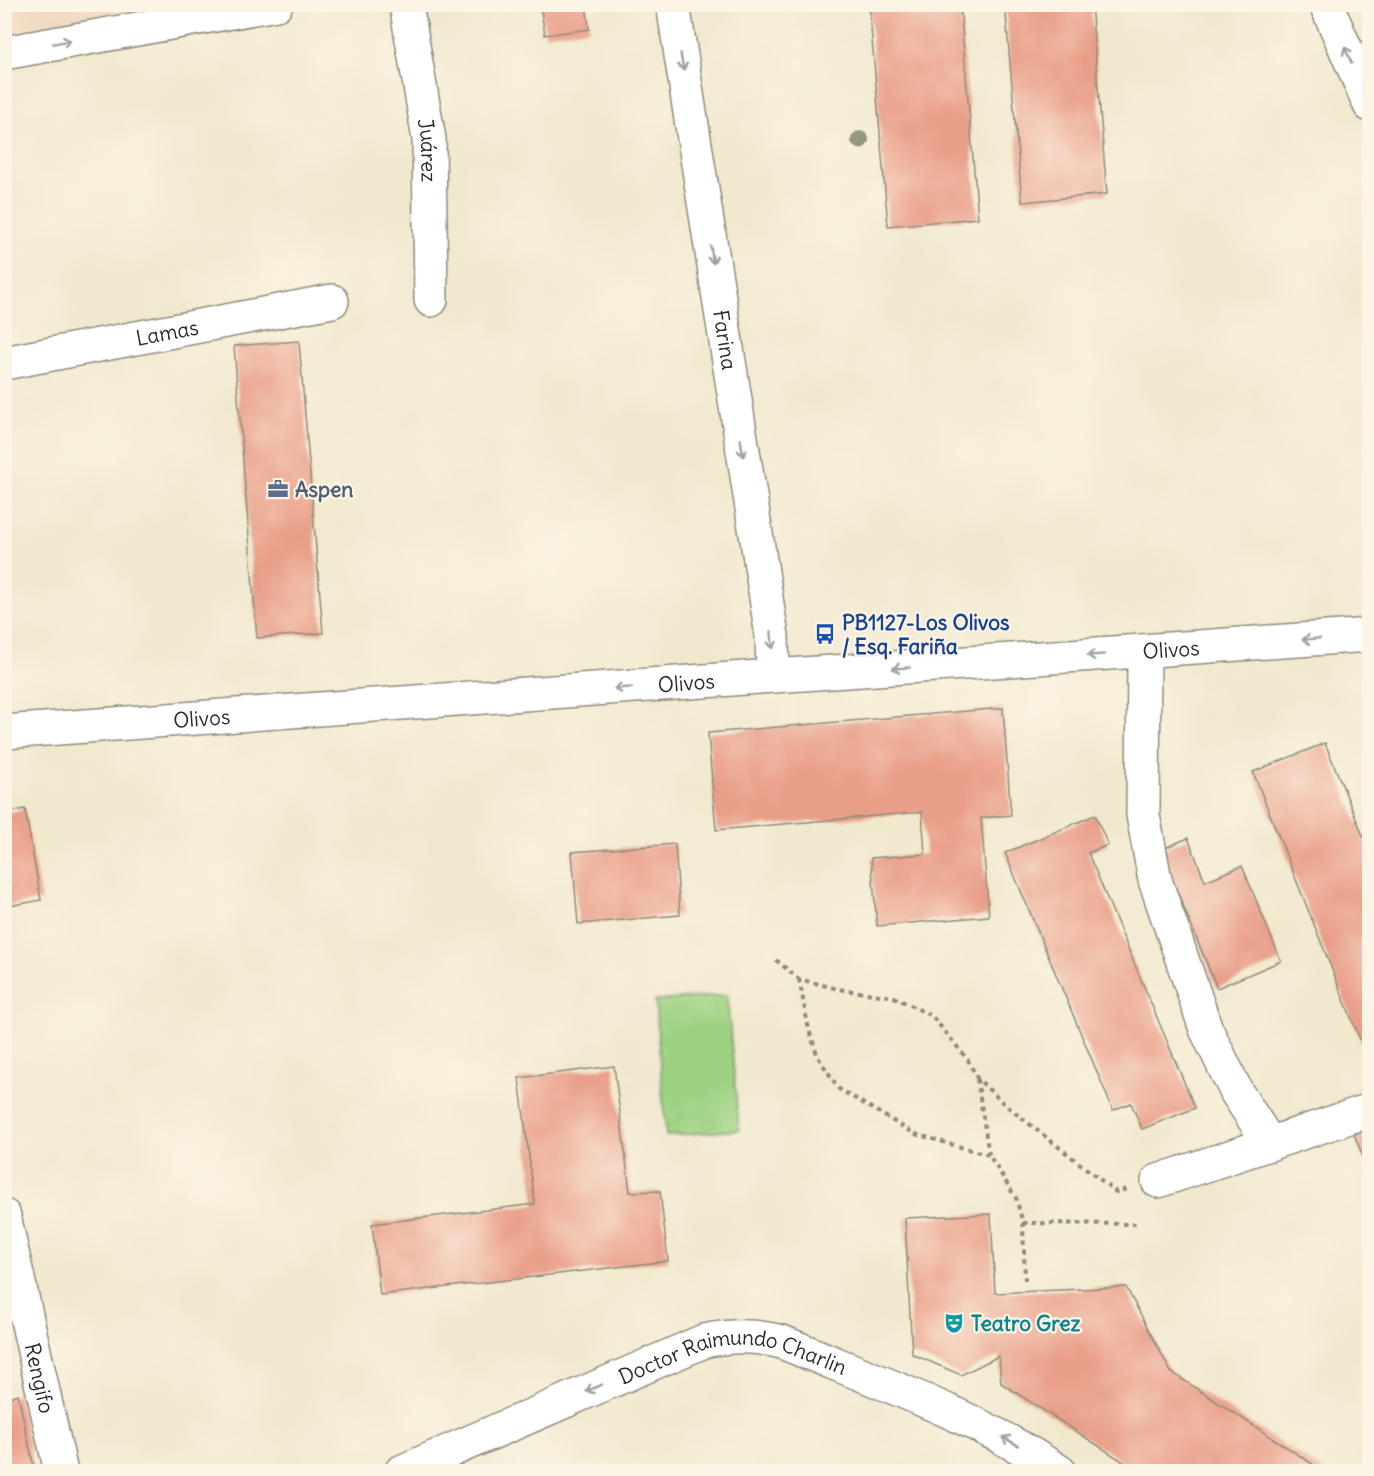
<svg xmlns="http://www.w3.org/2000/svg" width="1374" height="1476" font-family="Delius,sans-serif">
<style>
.built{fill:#eed6bb}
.green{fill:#9ed283;stroke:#647e57;stroke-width:1.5}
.building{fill:#e99e88}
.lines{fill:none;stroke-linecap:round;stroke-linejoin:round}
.minor-casing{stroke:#8e8a7c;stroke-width:36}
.path{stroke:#8e8a7c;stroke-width:4;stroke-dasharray:4.5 4.5;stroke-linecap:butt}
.minor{stroke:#fff;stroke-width:33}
.tree{fill:#949880}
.oneway{stroke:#a0a0a0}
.labels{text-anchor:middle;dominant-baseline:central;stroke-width:4.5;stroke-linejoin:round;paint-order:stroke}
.street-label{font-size:21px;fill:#2b2b2b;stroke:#fcf5e5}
.service-label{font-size:21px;font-weight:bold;fill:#4e5e75;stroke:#fcf5e5;text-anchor:start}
.transit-label{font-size:21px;font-weight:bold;fill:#164399;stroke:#fcf5e5;text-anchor:start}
.culture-label{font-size:21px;font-weight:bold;fill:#0d838f;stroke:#fcf5e5;text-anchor:start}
</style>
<rect width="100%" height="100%" fill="#fcf5e5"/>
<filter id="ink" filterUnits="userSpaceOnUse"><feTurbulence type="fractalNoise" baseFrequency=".0167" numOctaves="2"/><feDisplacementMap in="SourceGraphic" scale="12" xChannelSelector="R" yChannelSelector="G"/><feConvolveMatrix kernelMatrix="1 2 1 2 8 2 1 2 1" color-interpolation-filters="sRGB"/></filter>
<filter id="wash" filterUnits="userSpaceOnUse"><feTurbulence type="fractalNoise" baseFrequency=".008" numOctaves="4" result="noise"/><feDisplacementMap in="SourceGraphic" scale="24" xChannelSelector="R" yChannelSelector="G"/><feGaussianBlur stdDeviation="1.35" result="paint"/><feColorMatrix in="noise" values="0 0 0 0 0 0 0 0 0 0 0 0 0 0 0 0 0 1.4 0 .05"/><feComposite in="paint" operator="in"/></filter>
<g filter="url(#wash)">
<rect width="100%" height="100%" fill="#f1e9ce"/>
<path class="built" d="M 5,4 L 149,4 L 149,5 L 5,35 Z"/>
<path class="green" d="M 727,995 L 739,1130 L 666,1136 L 655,1001 Z"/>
<g id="blocks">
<path class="building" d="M 540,4 L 586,4 L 589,29 L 545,35 Z
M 869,4 L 960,4 L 978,218 L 888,226 Z
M 1005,4 L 1091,4 L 1107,194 L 1022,202 Z
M 299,341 L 323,633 L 257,638 L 234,346 Z
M 1003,708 L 1011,815 L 981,818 L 989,916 L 877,926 L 871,858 L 925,854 L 922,812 L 716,830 L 708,733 Z
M 1325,743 L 1370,853 L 1369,1062 L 1253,772 Z
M 25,809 L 41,900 L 4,907 L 4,813 Z
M 1095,815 L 1108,845 L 1088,853 L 1195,1108 L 1142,1129 L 1131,1103 L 1113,1110 L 1005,853 Z
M 1188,838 L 1205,881 L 1242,866 L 1281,961 L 1217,988 L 1160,850 Z
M 675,844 L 680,915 L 578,924 L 572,852 Z
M 614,1066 L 630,1192 L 660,1191 L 668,1261 L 380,1295 L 372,1224 L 535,1204 L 519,1078 Z
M 1370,1128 L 1370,1172 L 1369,1172 L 1354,1134 Z
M 991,1214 L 995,1293 L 1126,1287 L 1171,1372 L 1325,1472 L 1139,1472 L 1001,1383 L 999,1356 L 961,1375 L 912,1354 L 905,1218 Z
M 18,1394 L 35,1472 L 4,1472 L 4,1399 Z"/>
</g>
</g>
<g filter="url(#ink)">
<use href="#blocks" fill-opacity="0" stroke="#8e8a7c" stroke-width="1.5"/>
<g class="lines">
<g class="minor-casing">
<g id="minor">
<path id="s1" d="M 407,4 L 407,10 L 429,139 L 431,300"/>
<path id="s2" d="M 673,4 L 772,636 L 773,676"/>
<path d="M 1326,4 L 1370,105"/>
<path d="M 4,53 L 276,4"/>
<path id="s3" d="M 4,363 L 332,301"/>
<path d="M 1144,652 L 1143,815 L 1155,880 L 1206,1029 L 1237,1093 L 1270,1144"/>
<path id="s4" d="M 4,732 C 261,714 517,695 773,676 C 972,662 1171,650 1370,635"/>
<path d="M 1158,1181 L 1370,1110"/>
<path id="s5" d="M 4,1216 L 61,1472"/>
<path id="s6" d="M 401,1472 L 704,1341 C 731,1335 755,1335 782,1342 C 876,1381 974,1415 1060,1472"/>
</g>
</g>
<path class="path" d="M 776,960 L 799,979 L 838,989 L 894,997 L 932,1016 L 968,1060 L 977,1078 L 1004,1104 L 1116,1192 L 1127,1189
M 799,979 L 809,1030 L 818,1057 L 839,1089 L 915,1134 L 989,1155
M 977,1079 L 989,1155 L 1016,1198 L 1023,1223 L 1025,1280
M 1023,1223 L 1136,1224"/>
<use href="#minor" class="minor"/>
</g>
<circle class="tree" cx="860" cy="140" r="9"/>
<defs><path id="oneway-shaft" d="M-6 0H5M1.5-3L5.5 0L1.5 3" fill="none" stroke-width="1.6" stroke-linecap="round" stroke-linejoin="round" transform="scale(1.5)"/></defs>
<g class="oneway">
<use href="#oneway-shaft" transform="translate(62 42) rotate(-10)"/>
<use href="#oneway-shaft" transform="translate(1348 55) rotate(-114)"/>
<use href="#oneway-shaft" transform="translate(682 62) rotate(81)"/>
<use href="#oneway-shaft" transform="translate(712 255) rotate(81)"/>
<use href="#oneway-shaft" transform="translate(742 448) rotate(81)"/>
<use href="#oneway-shaft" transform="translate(1311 639) rotate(176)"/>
<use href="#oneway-shaft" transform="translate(772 640) rotate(86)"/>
<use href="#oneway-shaft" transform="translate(1096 655) rotate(176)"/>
<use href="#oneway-shaft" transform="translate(901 668) rotate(176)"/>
<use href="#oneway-shaft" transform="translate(623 688) rotate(176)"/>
<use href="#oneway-shaft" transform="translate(594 1388) rotate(157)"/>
<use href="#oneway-shaft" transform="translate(1010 1441) rotate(-151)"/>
</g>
</g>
<defs>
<g id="office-bare" transform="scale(1.62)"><path d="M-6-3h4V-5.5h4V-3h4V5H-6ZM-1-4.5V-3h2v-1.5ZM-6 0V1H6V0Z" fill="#5c6f8a" stroke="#fcf5e5" stroke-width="2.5" paint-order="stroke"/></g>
<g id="bus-bare" transform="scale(1.62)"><path d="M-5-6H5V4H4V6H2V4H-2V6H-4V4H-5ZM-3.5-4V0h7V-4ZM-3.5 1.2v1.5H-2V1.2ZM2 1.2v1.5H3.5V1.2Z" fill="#1a4fb4" stroke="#fcf5e5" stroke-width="2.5" paint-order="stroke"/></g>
<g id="theatre-bare" transform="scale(1.62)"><path d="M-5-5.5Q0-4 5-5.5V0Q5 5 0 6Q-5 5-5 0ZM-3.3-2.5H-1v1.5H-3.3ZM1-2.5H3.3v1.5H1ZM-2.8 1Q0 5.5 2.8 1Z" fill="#0f9aa8" stroke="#fcf5e5" stroke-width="2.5" paint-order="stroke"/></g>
</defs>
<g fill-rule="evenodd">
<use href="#office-bare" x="278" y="489"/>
<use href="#bus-bare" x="825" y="634"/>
<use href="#theatre-bare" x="954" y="1323"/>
</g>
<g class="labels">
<g class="street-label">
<text stroke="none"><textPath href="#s1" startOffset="148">Juárez</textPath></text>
<text stroke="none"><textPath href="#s3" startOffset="166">Lamas</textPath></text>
<text stroke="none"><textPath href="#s2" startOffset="340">Farina</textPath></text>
<text stroke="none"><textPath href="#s4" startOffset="1170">Olivos</textPath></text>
<text stroke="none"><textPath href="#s4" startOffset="684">Olivos</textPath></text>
<text stroke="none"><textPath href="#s4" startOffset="198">Olivos</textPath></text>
<text stroke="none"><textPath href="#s6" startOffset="358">Doctor Raimundo Charlin</textPath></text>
<text stroke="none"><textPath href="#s5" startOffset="166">Rengifo</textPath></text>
</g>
<g class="service-label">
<text x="295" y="489">Aspen</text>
</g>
<g class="transit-label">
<text x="842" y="622">PB1127-Los Olivos<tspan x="842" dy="24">/ Esq. Fariña</tspan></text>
</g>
<g class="culture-label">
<text x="971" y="1323">Teatro Grez</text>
</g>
</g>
<rect width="1374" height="1476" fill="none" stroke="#fcf5e5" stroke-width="24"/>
</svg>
